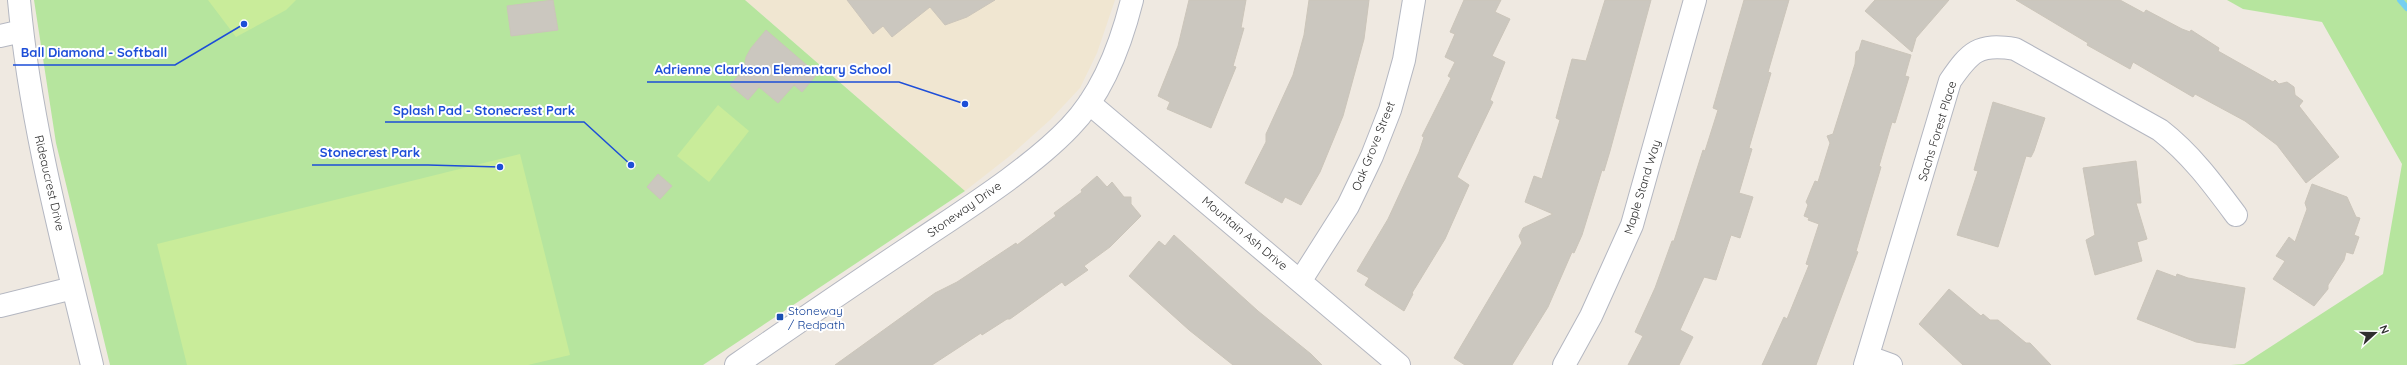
<svg xmlns="http://www.w3.org/2000/svg" width="2407" height="365" font-family="Quicksand,sans-serif">
<style>
.education{fill:#f0e6d1}
.green{fill:#b6e59e}
.pitch{fill:#c9ec9a}
.lines{fill:none;stroke-linecap:round;stroke-linejoin:round}
.stream{stroke:#75cff0;stroke-width:6}
.building{fill:#cbc7bf;stroke:#cbc5ba}
.minor-casing{stroke:#b4b7c1;stroke-width:24}
.minor{stroke:#fff;stroke-width:22}
.transit-dot{fill:#1a4fb4;stroke:#fff;stroke-width:1.5}
.labels{text-anchor:middle;dominant-baseline:central;stroke-width:4;stroke-linejoin:round;paint-order:stroke}
.street-label{font-size:12px;fill:#2e2e2e;stroke:#fff}
.transit-label{font-size:12px;fill:#164399;stroke:#fff;text-anchor:start}
.leader{fill:none;stroke:#1d4ed8;stroke-width:1.5}
.callout-dot{fill:#1d4ed8;stroke:#fff;stroke-width:1.5}
.callout-label{font-size:13px;text-anchor:middle;font-weight:bold;fill:#1d4ed8;stroke:#fff;stroke-width:4;stroke-linejoin:round;paint-order:stroke}
</style>
<rect width="100%" height="100%" fill="#efe9e1"/>
<path class="education" d="M 745,0 L 1115,0 L 1097,53 L 1080,88 L 1050,120 L 1011,155 L 965,191 Z"/>
<path class="green" d="M 34,0 L 745,0 L 965,191 L 703,365 L 110,365 L 56,143 Z
M 2227,0 L 2407,0 L 2407,365 L 2231,365 L 2244,364 L 2383,274 L 2402,164 L 2322,22 L 2243,9 Z"/>
<path class="pitch" d="M 208,0 L 296,0 L 286,10 L 236,37 Z
M 718,105 L 749,131 L 709,182 L 677,156 Z
M 520,154 L 570,355 L 528,365 L 187,365 L 157,244 Z"/>
<g class="lines">
<path class="stream" d="M 2400,0 L 2407,8"/>
</g>
<path class="building" d="M 553,0 L 558,30 L 511,36 L 507,6 Z
M 847,0 L 995,0 L 967,17 L 945,25 L 930,7 L 892,37 L 883,26 L 873,34 Z
M 1189,0 L 1246,0 L 1241,28 L 1244,28 L 1233,66 L 1236,67 L 1211,128 L 1167,109 L 1170,102 L 1158,96 L 1178,46 Z
M 1309,0 L 1369,0 L 1364,39 L 1343,116 L 1320,172 L 1301,205 L 1285,197 L 1282,203 L 1245,183 L 1266,142 L 1266,134 L 1293,75 L 1304,35 Z
M 1464,0 L 1501,0 L 1495,12 L 1510,19 L 1492,56 L 1505,62 L 1490,100 L 1493,102 L 1457,177 L 1469,185 L 1445,239 L 1412,293 L 1413,294 L 1404,311 L 1365,285 L 1369,278 L 1357,271 L 1388,219 L 1419,152 L 1424,137 L 1422,136 L 1451,78 L 1448,76 L 1455,62 L 1445,57 L 1455,34 L 1450,32 Z
M 1605,0 L 1651,0 L 1610,151 L 1604,171 L 1602,170 L 1582,235 L 1574,253 L 1572,252 L 1548,307 L 1512,365 L 1465,365 L 1454,358 L 1522,243 L 1519,236 L 1523,228 L 1553,214 L 1525,202 L 1534,176 L 1542,179 L 1560,120 L 1556,118 L 1572,59 L 1586,61 Z
M 1744,0 L 1789,0 L 1768,72 L 1771,73 L 1749,148 L 1752,149 L 1739,193 L 1753,197 L 1740,238 L 1731,235 L 1716,280 L 1704,277 L 1680,330 L 1693,337 L 1679,365 L 1628,365 L 1643,336 L 1635,332 L 1655,288 L 1672,241 L 1674,241 L 1703,150 L 1705,151 L 1718,110 L 1713,108 Z
M 1875,0 L 1949,0 L 1916,38 L 1912,52 L 1865,11 Z
M 2016,0 L 2120,0 L 2144,13 L 2146,10 L 2182,29 L 2190,32 L 2191,30 L 2219,48 L 2218,51 L 2273,82 L 2275,80 L 2279,84 L 2287,82 L 2294,87 L 2295,95 L 2303,101 L 2299,106 L 2339,157 L 2306,183 L 2277,145 L 2245,121 L 2195,94 L 2193,97 L 2133,62 L 2130,69 L 2087,45 L 2088,43 Z
M 766,30 L 817,74 L 802,92 L 794,85 L 778,103 L 759,87 L 748,100 L 730,85 L 744,69 L 746,57 L 751,48 Z
M 1862,40 L 1911,55 L 1905,76 L 1909,77 L 1895,123 L 1892,122 L 1879,166 L 1881,167 L 1856,251 L 1858,252 L 1816,365 L 1762,365 L 1784,317 L 1787,319 L 1809,265 L 1806,264 L 1819,224 L 1808,220 L 1809,218 L 1804,216 L 1808,205 L 1806,202 L 1815,181 L 1818,182 L 1830,143 L 1827,136 L 1833,134 L 1855,64 L 1856,52 L 1859,50 Z
M 1993,102 L 2045,118 L 2034,151 L 2031,157 L 2026,156 L 1998,247 L 1957,235 L 1978,171 L 1974,170 Z
M 2136,161 L 2141,203 L 2136,203 L 2147,239 L 2137,242 L 2142,261 L 2095,275 L 2086,240 L 2095,235 L 2083,168 Z
M 658,174 L 672,186 L 660,199 L 647,187 Z
M 1097,176 L 1107,187 L 1112,182 L 1124,197 L 1131,197 L 1131,204 L 1141,216 L 1110,247 L 1084,266 L 1088,270 L 1065,286 L 1062,282 L 1010,319 L 1007,319 L 982,335 L 981,333 L 932,365 L 835,365 L 935,293 L 957,282 L 1016,243 L 1017,245 L 1056,216 L 1054,213 L 1082,192 L 1081,190 Z
M 2312,184 L 2347,197 L 2356,217 L 2360,218 L 2354,235 L 2359,237 L 2353,254 L 2346,252 L 2344,260 L 2328,285 L 2328,289 L 2314,306 L 2273,279 L 2285,261 L 2276,256 L 2289,237 L 2295,242 L 2307,209 L 2305,203 Z
M 1174,235 L 1258,311 L 1311,354 L 1322,365 L 1233,365 L 1189,330 L 1129,276 L 1159,241 L 1165,246 Z
M 2157,270 L 2176,277 L 2177,274 L 2188,278 L 2245,288 L 2235,348 L 2196,342 L 2137,319 Z
M 1949,289 L 1981,316 L 1983,314 L 1990,320 L 1998,320 L 2026,343 L 2030,343 L 2051,365 L 1963,365 L 1919,324 Z"/>
<g class="lines">
<g class="minor-casing">
<path id="minor" d="M 19,0 C 30,123 63,245 92,365
M 0,36 L 22,31
M 1089,103 L 1399,365
M 1301,280 L 1348,206 L 1372,156 L 1390,110 L 1404,60 L 1414,0
M 0,306 L 73,288
M 1869,357 L 1891,365
M 736,365 C 794,325 852,285 911,246 C 961,212 1029,170 1070,127 C 1102,94 1121,44 1132,0
M 1564,365 L 1591,316 L 1632,225 L 1695,0
M 1865,365 L 1950,81 C 1970,52 1978,43 2015,49 L 2160,130 C 2191,154 2213,184 2236,215"/>
</g>
<use href="#minor" class="minor"/>
</g>
<rect class="transit-dot" x="776" y="313" width="8" height="8" rx="2"/>
<g class="labels">
<g class="street-label">
<text transform="translate(1937 131) rotate(-73)">Sachs Forest Place</text>
<text transform="translate(1373 146) rotate(-68)">Oak Grove Street</text>
<text transform="translate(50 183) rotate(77)">Rideaucrest Drive</text>
<text transform="translate(1642 187) rotate(-73)">Maple Stand Way</text>
<text transform="translate(964 209) rotate(-35)">Stoneway Drive</text>
<text transform="translate(1245 233) rotate(40)">Mountain Ash Drive</text>
</g>
<g class="transit-label">
<text x="788" y="310">Stoneway<tspan x="788" dy="14">/ Redpath</tspan></text>
</g>
</g>
<path class="leader" d="M244 24L175 65H13M965 104L899 82H647M631 165L584 122H385M500 167L428 165H312"/>
<g class="callout-dot">
<circle cx="244" cy="24" r="4"/>
<circle cx="965" cy="104" r="4"/>
<circle cx="631" cy="165" r="4"/>
<circle cx="500" cy="167" r="4"/>
</g>
<g class="callout-label">
<text x="94" y="57">Ball Diamond - Softball</text>
<text x="773" y="74">Adrienne Clarkson Elementary School</text>
<text x="484" y="115">Splash Pad - Stonecrest Park</text>
<text x="370" y="157">Stonecrest Park</text>
</g>
<g transform="translate(2375 333) rotate(69)" stroke="#ffffff" stroke-width="3" paint-order="stroke">
<path d="M0-3L7 15L0 10L-7 15Z" fill="#2e2e2e"/>
<text y="-6" font-size="11" font-weight="bold" text-anchor="middle" fill="#2e2e2e">N</text>
</g>
</svg>
